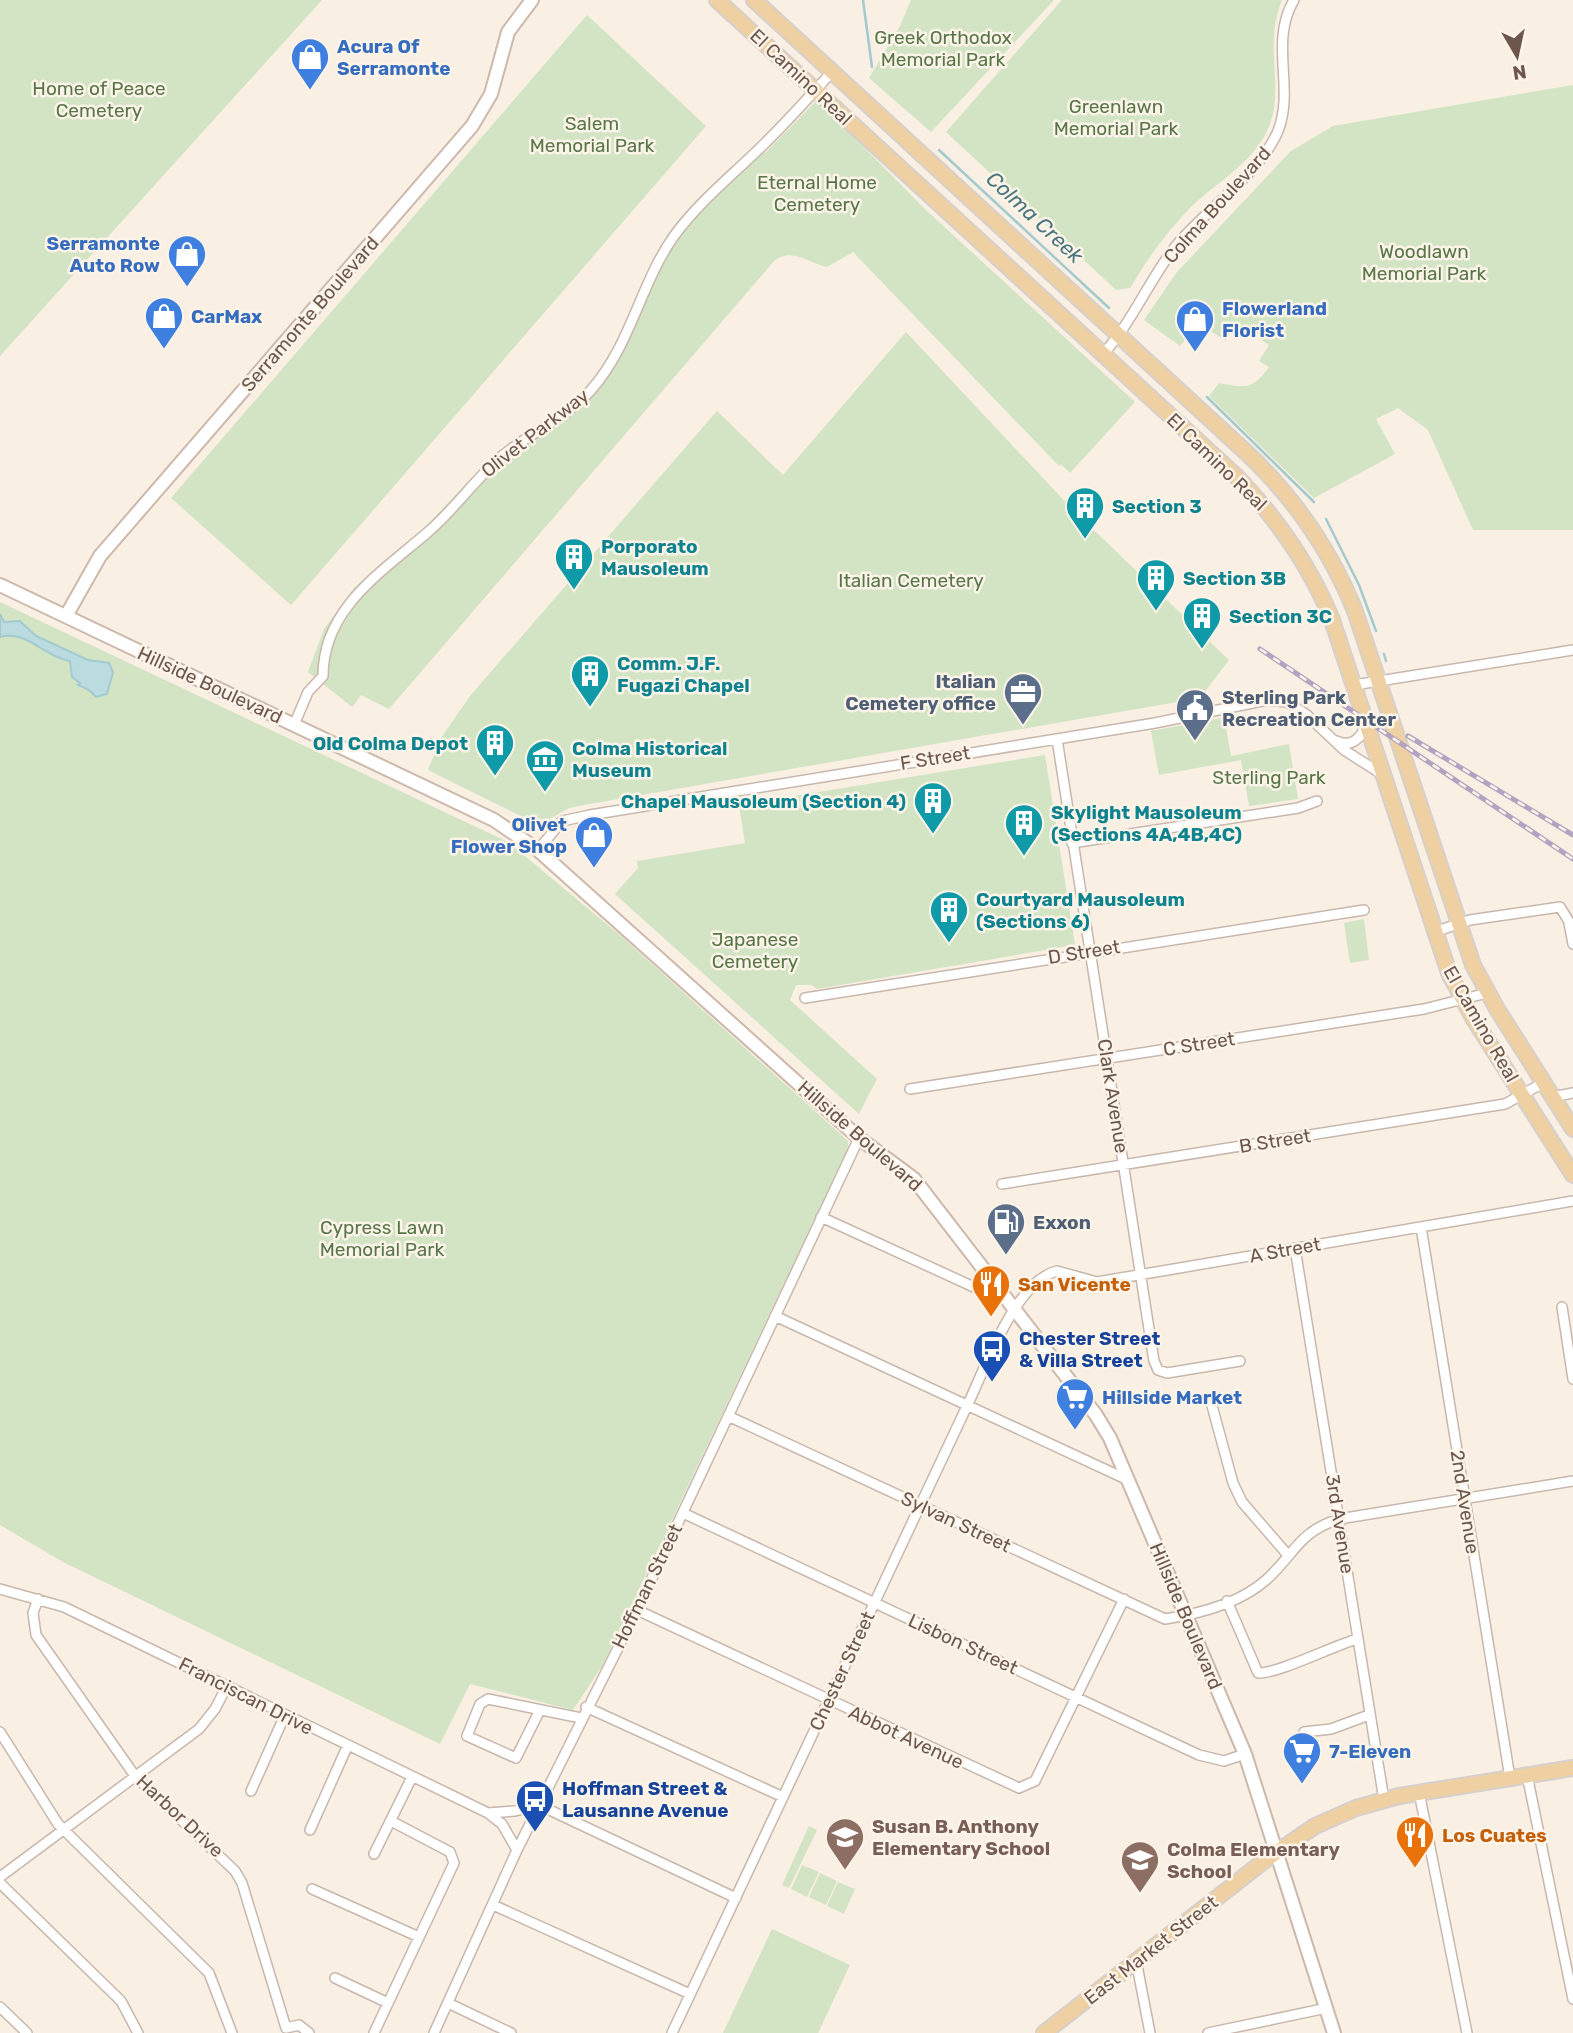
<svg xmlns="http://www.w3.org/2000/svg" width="1573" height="2033" font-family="Rubik,sans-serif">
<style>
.green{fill:#d2e4c4}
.water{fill:#badbdf;stroke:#a2cacf;stroke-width:2}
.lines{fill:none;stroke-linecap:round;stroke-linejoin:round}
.stream{stroke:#a2cacf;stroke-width:2.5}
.street-casing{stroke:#c8b7ac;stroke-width:12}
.secondary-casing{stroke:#cdb9ac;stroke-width:16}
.primary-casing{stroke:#d6d0cd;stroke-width:18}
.street{stroke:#fff;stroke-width:9}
.secondary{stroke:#fff;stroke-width:12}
.primary{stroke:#efd0a3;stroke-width:14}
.rail-casing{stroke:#b2a4c0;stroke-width:5}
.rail{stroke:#fcf4e8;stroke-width:2.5;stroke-dasharray:8;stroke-linecap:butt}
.labels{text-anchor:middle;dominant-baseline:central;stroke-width:5;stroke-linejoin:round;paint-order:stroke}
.park-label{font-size:19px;fill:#587749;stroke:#fcf4e8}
.shop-label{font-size:19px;font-weight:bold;fill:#366cbe;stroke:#fcf4e8;text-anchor:start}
.street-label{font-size:19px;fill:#6d574d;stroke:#fcf4e8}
.culture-label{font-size:19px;font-weight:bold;fill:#0d838f;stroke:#fcf4e8;text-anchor:start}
.service-label{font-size:19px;font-weight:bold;fill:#4e5e75;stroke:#fcf4e8;text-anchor:start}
.food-label{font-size:19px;font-weight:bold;fill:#c56008;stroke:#fcf4e8;text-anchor:start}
.transit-label{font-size:19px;font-weight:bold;fill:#164399;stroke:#fcf4e8;text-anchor:start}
.education-label{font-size:19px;font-weight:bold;fill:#785e54;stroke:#fcf4e8;text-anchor:start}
.water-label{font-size:21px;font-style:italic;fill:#4a777e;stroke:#fcf4e8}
</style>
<rect width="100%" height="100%" fill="#f9efe3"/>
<path class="green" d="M 0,0 L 322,0 L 0,356 Z
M 911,0 L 1054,0 L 931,132 L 869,78 L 900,26 Z
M 1062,0 L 1282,0 C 1262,49 1287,88 1267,131 C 1251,165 1212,185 1187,211 C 1165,234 1146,261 1130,288 L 1116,290 L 946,132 Z
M 587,15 L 706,126 L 291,605 L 171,498 Z
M 1573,85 L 1573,530 L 1473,530 L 1428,430 L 1398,408 L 1376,419 L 1395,454 L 1314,498 L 1209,396 L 1219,383 C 1245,388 1253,390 1269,367 L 1259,361 L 1269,345 L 1237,324 L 1226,341 L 1198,323 L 1180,346 L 1144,320 L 1177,272 L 1291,151 L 1333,126 Z
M 817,100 L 926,210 L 1135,402 L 1070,473 L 1061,464 L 1059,466 L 853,252 L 827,267 C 808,263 792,247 774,261 L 389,709 L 361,695 L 352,707 L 308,672 L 324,629 L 354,588 L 416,537 L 482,467 L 546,426 L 596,382 L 683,225 L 744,165 L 753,163 L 757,154 L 766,152 Z
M 906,332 L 1073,510 L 1229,660 L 1200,698 L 584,805 L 569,808 L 539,825 L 428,770 L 441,738 L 470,696 L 717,411 L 783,475 Z
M 0,602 L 508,842 L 621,936 L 848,1141 L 848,1148 L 625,1619 L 602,1666 L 573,1710 L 470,1684 L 440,1744 L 63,1562 L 0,1525 Z
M 1221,718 L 1225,722 L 1231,756 L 1289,744 L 1298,799 L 1249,806 L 1241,760 L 1159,775 L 1151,731 Z
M 1045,755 L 1075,945 L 817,989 L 811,985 L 796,985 L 790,1000 L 877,1079 L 859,1114 L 615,894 L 638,868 L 637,861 L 745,843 L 739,805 Z
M 1364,919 L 1369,960 L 1350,963 L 1344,923 Z
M 809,1826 L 817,1830 L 789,1888 L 782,1885 Z
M 802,1865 L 819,1872 L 807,1897 L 791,1889 Z
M 820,1873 L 837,1881 L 826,1905 L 809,1897 Z
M 838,1882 L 855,1889 L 844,1914 L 827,1906 Z
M 772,1929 L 850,1965 L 818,2033 L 723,2033 Z"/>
<path class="water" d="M 0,614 L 4,622 L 20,621 L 36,636 L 88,660 L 109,663 L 113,672 L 107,694 L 96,697 L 89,690 L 78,685 L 80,683 L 72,677 L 70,661 C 42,656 28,630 0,637 Z"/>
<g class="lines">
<path class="stream" d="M 863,0 L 872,67
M 939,150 L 1109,308
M 1207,397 L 1314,502
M 1326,519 L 1359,585 L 1376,631
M 1384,654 L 1386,661"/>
<g class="street-casing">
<path id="street" d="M 1103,354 C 1133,321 1148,282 1175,247 C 1205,210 1260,174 1278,131 C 1295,88 1269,42 1294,0
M 1354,685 L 1573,650
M 294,725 L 308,692 L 323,676 C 323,608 382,572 428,532 C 455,509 475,479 502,456 C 531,432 566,418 591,390 C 631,345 640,284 674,236 C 698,203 730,177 759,149 C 785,124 808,98 832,72
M 1057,739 L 1154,1361 L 1158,1370 L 1167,1373 L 1240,1361
M 1337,741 C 1351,748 1362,738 1365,725
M 1072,843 L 1298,808 L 1317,801
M 538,850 L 562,821 L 590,815 L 1155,723 L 1267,700 L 1287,702 L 1307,715 L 1344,750 L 1380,773
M 1569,923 L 1573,944
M 1434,932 L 1470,920 L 1560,907 L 1573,928
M 805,998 L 1364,910
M 910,1089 L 1424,1009 L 1487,993
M 1552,1097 L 1573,1093
M 1002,1184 L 1505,1104 L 1543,1083
M 821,1217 L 976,1288 L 1005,1297
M 1421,1227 L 1510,1778
M 1295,1248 L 1384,1800
M 1562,1307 L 1573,1379
M 775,1316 L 1128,1480
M 1211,1402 L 1233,1483 L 1242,1502 L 1287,1554
M 728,1416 L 1165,1619 C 1198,1614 1240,1603 1266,1580 C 1295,1554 1298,1532 1339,1519 L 1573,1481
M 683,1513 L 1199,1755 L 1224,1761 L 1245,1754
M 0,1589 L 64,1607 L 488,1813 L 502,1824 L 517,1850
M 38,1599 L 33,1613 L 36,1635 L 135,1776 L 235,1871 L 242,1883 L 286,2028 L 299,2025 L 309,2033
M 1227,1601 L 1258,1673 C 1277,1674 1333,1646 1357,1639
M 637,1610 L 1019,1788 L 1035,1781 L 1124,1599
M 586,1707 L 783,1797
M 540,1710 L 516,1758 L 467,1736 L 480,1704 L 488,1699 L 581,1718
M 0,1732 L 58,1824 L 209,1973 L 232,2033
M 1304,1732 L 1331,1729 L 1369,1715
M 1527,1775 L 1573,1999
M 251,1791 L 285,1715
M 1419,1792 L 1467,2033
M 488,1813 L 515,1811 L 539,1805 L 736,1898
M 310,1830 L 347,1747
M 374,1854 L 412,1777
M 0,1877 L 199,1729 L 215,1709 L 227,1686
M 0,1883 L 121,2001 L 138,2033
M 312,1889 L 419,1937
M 493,1905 L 690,1994
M 1136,1960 L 1150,2033
M 335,1978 L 388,2003
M 448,2003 L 511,2033
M 0,2007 L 27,2033
M 374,2033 L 454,1863 L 450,1852 L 391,1821
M 434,2033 L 517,1850 L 637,1610 L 859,1138
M 672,2033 L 967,1406 C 985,1369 1015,1281 1057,1271 L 1097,1282 L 1573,1201
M 1208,2033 L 1327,2008"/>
</g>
<g class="secondary-casing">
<path id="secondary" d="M 0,585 L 494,820 L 538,850 L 859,1138 L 914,1179 L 1096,1415 L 1110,1438 L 1245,1754 L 1334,2033
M 66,616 L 100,556 L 472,126 L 491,94 L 508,32 L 532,0"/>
</g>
<g class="primary-casing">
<path id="primary" d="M 717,0 L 1238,478 C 1278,520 1310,566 1332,620 L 1449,973 L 1473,1018 L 1573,1175
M 754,0 L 1249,455 C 1295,499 1331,552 1355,611 L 1473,965 L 1497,1009 L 1573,1129
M 1044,2033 L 1264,1861 L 1315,1826 L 1356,1808 L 1399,1796 L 1573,1768"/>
</g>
<use href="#street" class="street"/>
<use href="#secondary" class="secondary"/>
<use href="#primary" class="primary"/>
<g class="rail-casing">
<path id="rail" d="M 1260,649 L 1573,859
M 1408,736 L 1573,835"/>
</g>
<use href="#rail" class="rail"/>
</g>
<defs>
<g id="shop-pin" transform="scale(2.0125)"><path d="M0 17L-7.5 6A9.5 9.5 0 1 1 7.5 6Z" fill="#3f7fe0" stroke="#fcf4e8"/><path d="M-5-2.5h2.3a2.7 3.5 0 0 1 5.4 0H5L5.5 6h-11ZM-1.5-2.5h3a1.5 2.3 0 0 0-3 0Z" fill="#fff"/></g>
<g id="building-pin" transform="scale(2.0125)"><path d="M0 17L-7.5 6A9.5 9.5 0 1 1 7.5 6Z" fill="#0f9aa8" stroke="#fcf4e8"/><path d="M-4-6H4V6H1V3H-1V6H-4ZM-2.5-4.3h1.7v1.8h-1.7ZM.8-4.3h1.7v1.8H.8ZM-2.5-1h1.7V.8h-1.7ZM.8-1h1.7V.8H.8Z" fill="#fff"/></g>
<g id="office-pin" transform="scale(2.0125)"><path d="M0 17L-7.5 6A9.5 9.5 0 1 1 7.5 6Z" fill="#5c6f8a" stroke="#fcf4e8"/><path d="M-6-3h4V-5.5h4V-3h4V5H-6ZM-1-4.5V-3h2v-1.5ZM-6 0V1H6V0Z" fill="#fff"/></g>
<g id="civic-pin" transform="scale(2.0125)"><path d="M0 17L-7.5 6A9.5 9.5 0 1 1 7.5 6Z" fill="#5c6f8a" stroke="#fcf4e8"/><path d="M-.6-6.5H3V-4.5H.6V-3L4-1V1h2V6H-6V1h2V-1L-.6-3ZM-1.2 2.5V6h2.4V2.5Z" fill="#fff"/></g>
<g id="museum-pin" transform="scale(2.0125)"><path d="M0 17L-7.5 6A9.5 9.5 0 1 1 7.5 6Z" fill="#0f9aa8" stroke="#fcf4e8"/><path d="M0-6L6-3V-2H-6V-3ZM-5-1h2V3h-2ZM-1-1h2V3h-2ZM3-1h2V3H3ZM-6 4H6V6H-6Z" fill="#fff"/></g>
<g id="fuel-pin" transform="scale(2.0125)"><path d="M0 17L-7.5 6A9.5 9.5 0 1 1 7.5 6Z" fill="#5c6f8a" stroke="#fcf4e8"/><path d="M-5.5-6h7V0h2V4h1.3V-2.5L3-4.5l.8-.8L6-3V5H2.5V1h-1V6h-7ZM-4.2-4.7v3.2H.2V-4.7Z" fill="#fff"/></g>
<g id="restaurant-pin" transform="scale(2.0125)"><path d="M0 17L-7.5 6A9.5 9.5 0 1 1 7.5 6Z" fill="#e8710a" stroke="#fcf4e8"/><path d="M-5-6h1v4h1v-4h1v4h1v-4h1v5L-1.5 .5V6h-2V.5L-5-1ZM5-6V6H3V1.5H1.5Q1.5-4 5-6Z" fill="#fff"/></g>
<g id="bus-pin" transform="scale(2.0125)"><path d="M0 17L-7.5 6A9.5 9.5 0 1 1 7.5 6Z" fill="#1a4fb4" stroke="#fcf4e8"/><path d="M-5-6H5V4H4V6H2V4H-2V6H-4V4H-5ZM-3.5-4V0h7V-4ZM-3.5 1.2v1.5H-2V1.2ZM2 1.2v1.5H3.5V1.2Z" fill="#fff"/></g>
<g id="supermarket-pin" transform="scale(2.0125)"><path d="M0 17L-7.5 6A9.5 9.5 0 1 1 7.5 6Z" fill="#3f7fe0" stroke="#fcf4e8"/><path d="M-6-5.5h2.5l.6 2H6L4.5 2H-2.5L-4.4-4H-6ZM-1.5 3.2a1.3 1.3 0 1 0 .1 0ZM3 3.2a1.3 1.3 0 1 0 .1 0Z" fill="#fff"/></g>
<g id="school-pin" transform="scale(2.0125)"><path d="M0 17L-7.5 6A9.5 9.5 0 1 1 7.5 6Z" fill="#8d6e63" stroke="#fcf4e8"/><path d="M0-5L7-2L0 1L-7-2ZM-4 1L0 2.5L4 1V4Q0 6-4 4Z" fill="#fff"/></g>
</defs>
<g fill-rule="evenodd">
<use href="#shop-pin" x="310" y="57"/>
<use href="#shop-pin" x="187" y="254"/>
<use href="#shop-pin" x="164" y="316"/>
<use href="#shop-pin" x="1195" y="319"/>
<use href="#building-pin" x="1085" y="506"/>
<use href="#building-pin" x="574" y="557"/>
<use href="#building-pin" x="1156" y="578"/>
<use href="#building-pin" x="1202" y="616"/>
<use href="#building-pin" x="590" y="674"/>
<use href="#office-pin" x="1023" y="692"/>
<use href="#civic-pin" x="1195" y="708"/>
<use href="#building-pin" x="495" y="743"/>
<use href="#museum-pin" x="545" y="759"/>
<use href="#building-pin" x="933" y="801"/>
<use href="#building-pin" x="1024" y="823"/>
<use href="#shop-pin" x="594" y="835"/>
<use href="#building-pin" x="949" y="910"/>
<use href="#fuel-pin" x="1006" y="1222"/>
<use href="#restaurant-pin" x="991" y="1284"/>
<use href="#bus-pin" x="992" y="1349"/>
<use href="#supermarket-pin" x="1075" y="1397"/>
<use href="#supermarket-pin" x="1302" y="1751"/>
<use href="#bus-pin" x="535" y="1799"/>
<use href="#restaurant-pin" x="1415" y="1835"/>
<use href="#school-pin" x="845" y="1837"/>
<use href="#school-pin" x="1140" y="1860"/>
</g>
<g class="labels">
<g class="park-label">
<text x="943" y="37">Greek Orthodox<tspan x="943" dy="22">Memorial Park</tspan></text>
<text x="99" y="88">Home of Peace<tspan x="99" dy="22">Cemetery</tspan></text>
<text x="1116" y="106">Greenlawn<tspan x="1116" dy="22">Memorial Park</tspan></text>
<text x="592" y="123">Salem<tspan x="592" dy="22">Memorial Park</tspan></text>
<text x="817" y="182">Eternal Home<tspan x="817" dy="22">Cemetery</tspan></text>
<text x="1424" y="251">Woodlawn<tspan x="1424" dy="22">Memorial Park</tspan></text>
<text x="911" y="580">Italian Cemetery</text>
<text x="1269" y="777">Sterling Park</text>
<text x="755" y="939">Japanese<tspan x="755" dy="22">Cemetery</tspan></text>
<text x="382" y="1227">Cypress Lawn<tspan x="382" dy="22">Memorial Park</tspan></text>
</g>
<g class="shop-label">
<text x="337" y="46">Acura Of<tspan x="337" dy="22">Serramonte</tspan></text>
<text x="160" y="243" text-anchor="end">Serramonte<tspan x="160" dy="22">Auto Row</tspan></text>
<text x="1222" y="308">Flowerland<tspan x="1222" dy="22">Florist</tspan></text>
<text x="191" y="316">CarMax</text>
<text x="567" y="824" text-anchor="end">Olivet<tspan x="567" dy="22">Flower Shop</tspan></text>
<text x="1102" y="1397">Hillside Market</text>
<text x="1329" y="1751">7-Eleven</text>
</g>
<g class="street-label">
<text transform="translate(801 77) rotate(43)">El Camino Real</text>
<text transform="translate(1217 205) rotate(-48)">Colma Boulevard</text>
<text transform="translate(310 314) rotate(-49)">Serramonte Boulevard</text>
<text transform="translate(535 433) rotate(-38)">Olivet Parkway</text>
<text transform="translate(1217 462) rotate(44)">El Camino Real</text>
<text transform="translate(210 685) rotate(25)">Hillside Boulevard</text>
<text transform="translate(935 758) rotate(-9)">F Street</text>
<text transform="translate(1084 952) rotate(-9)">D Street</text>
<text transform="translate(1481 1024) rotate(60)">El Camino Real</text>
<text transform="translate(1199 1044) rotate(-9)">C Street</text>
<text transform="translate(1113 1096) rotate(81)">Clark Avenue</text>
<text transform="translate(860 1136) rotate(41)">Hillside Boulevard</text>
<text transform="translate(1275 1141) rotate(-9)">B Street</text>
<text transform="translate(1285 1250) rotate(-10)">A Street</text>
<text transform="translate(1465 1502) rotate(81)">2nd Avenue</text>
<text transform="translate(956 1522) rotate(25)">Sylvan Street</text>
<text transform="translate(1340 1524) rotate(81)">3rd Avenue</text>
<text transform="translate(647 1586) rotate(-64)">Hoffman Street</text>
<text transform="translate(1186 1616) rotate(67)">Hillside Boulevard</text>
<text transform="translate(963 1644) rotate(25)">Lisbon Street</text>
<text transform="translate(842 1671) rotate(-65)">Chester Street</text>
<text transform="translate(246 1696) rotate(27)">Franciscan Drive</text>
<text transform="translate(906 1737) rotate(25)">Abbot Avenue</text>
<text transform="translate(180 1816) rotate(43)">Harbor Drive</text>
<text transform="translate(1151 1950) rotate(-38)">East Market Street</text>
</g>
<g class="culture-label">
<text x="1112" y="506">Section 3</text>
<text x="601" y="546">Porporato<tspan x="601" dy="22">Mausoleum</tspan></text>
<text x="1183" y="578">Section 3B</text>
<text x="1229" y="616">Section 3C</text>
<text x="617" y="663">Comm. J.F.<tspan x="617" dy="22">Fugazi Chapel</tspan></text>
<text x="468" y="743" text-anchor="end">Old Colma Depot</text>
<text x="572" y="748">Colma Historical<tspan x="572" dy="22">Museum</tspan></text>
<text x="906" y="801" text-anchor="end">Chapel Mausoleum (Section 4)</text>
<text x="1051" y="812">Skylight Mausoleum<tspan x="1051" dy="22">(Sections 4A,4B,4C)</tspan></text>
<text x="976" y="899">Courtyard Mausoleum<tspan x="976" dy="22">(Sections 6)</tspan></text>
</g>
<g class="service-label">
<text x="996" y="681" text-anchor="end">Italian<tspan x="996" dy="22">Cemetery office</tspan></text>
<text x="1222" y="697">Sterling Park<tspan x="1222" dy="22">Recreation Center</tspan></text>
<text x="1033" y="1222">Exxon</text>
</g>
<g class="food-label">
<text x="1018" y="1284">San Vicente</text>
<text x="1442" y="1835">Los Cuates</text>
</g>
<g class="transit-label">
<text x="1019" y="1338">Chester Street<tspan x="1019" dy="22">&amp; Villa Street</tspan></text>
<text x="562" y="1788">Hoffman Street &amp;<tspan x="562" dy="22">Lausanne Avenue</tspan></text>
</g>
<g class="education-label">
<text x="872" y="1826">Susan B. Anthony<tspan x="872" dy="22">Elementary School</tspan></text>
<text x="1167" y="1849">Colma Elementary<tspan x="1167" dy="22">School</tspan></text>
</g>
<g class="water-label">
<text transform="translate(1035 217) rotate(43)">Colma Creek</text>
</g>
</g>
<g transform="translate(1517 56) rotate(171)" stroke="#fcf4e8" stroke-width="5" paint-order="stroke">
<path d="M0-5L12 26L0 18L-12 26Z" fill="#6d574d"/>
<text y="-10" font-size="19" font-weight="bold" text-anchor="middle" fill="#6d574d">N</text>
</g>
</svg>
